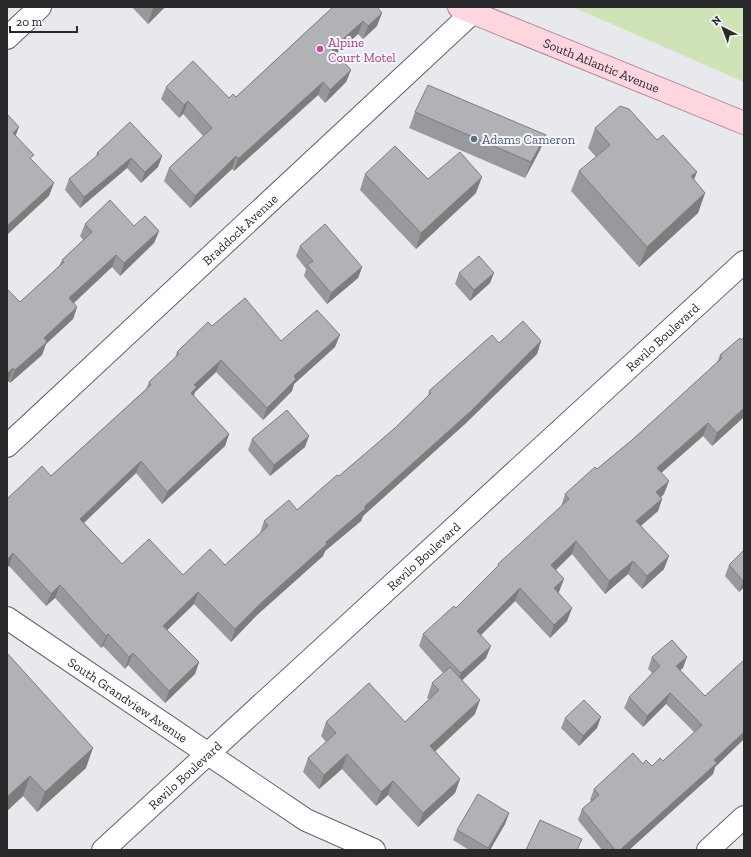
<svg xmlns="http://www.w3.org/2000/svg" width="751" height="857" font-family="'Zilla Slab',serif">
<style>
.green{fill:#cfe3b7}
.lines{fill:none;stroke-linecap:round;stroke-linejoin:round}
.street-casing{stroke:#636567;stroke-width:24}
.primary-casing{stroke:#b18793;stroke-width:24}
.street{stroke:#fff;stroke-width:22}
.primary{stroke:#fdd6e0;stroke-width:22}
.wall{fill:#97999c}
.shaded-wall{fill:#7b7d7f}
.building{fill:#b0b2b5;stroke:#7b7d7f}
.hotel-dot{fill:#d1479c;stroke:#f4f7f9;stroke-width:1.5}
.service-dot{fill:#5c6f8a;stroke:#f4f7f9;stroke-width:1.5}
.labels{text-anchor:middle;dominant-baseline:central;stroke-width:4;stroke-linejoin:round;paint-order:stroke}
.hotel-label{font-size:13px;fill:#b23c85;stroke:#f4f7f9;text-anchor:start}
.street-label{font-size:13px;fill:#28292a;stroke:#f4f7f9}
.service-label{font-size:13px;fill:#4e5e75;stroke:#f4f7f9;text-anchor:start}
</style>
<rect width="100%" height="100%" fill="#e7e9ec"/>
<path class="green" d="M 573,7 L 744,7 L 744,82 Z"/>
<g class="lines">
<g class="street-casing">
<g id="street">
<path d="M 7,38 L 40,7"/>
<path id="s1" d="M 7,446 L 472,13"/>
<path id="s2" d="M 7,618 L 306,820 L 374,850"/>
<path id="s3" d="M 103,850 L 744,262"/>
<path d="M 708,850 L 744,817"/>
</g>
</g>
<g class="primary-casing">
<g id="primary">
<path id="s4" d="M 459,7 L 744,123"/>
</g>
</g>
<use href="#street" class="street"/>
<use href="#primary" class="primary"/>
</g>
<path class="wall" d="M 132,7 L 165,7 L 148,24 Z
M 333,7 L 377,26 L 363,39 L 358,34 L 336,54 L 351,70 L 346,82 L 325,103 L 318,95 L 234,171 L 232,169 L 190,208 L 164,181 L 169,168 L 203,136 L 183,114 L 179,118 L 161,99 L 166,87 L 229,98 L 236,97 Z
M 415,112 L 540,150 L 525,178 L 409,128 Z
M 595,128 L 694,180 L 705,193 L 698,213 L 639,267 L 571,191 L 579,171 L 596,157 L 588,148 Z
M 97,153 L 162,156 L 158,167 L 141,183 L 127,168 L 80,208 L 65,190 L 69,179 L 96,157 Z
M 365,174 L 428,179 L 476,193 L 416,249 L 360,190 Z
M 85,224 L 134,226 L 159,231 L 154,243 L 120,276 L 112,267 L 74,303 L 77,307 L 73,319 L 46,344 L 42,355 L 10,383 L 9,381 L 7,383 L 7,289 L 20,302 L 59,266 L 62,260 L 83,240 L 80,236 Z
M 300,246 L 362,267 L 358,278 L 327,304 L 304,276 L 306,269 L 296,256 Z
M 459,273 L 490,283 L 470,301 L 455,284 Z
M 212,326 L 281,341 L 335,347 L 294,384 L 292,391 L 263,420 L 216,372 L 195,392 L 194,396 L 229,434 L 225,446 L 162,504 L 136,473 L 84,523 L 122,564 L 183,575 L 225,565 L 260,533 L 264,521 L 297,510 L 339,476 L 395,428 L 428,396 L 429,391 L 499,343 L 541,341 L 537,354 L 466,423 L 363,516 L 361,521 L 325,551 L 323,556 L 257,615 L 231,642 L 194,604 L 167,630 L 199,662 L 195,674 L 165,703 L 128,665 L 125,669 L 103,646 L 101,648 L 55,598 L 46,606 L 9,566 L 7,567 L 7,499 L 51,476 L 146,389 L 149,382 L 175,358 L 177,352 Z
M 740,338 L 744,417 L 712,446 L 703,436 L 661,473 L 664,494 L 661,497 L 662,499 L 658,511 L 641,526 L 664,569 L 642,589 L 628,574 L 605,594 L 572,554 L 556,570 L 559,592 L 558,593 L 572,608 L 567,621 L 550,638 L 515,601 L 481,635 L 486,658 L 462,680 L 475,714 L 435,751 L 460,779 L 455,793 L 418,827 L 388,795 L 376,806 L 342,769 L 319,789 L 303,772 L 308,758 L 326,742 L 321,736 L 326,722 L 405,722 L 429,699 L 427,698 L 432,683 L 443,673 L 419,646 L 423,634 L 456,608 L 497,568 L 498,564 L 561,507 L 565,494 L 597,469 L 632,440 L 717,363 L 720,355 Z
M 252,439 L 305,447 L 270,476 L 248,450 Z
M 744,550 L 744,587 L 739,592 L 725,576 L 729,565 Z
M 7,653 L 86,768 L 37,812 L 23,796 L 7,811 Z
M 652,657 L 683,668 L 680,670 L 705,696 L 744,660 L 744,739 L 715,767 L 713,774 L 629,850 L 602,850 L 578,820 L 582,809 L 591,801 L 590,800 L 594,789 L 643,764 L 652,766 L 663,761 L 694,732 L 666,704 L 643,727 L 624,708 L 629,697 L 652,673 L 648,669 Z
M 565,718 L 597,728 L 579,746 L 561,728 Z
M 509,813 L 505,824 L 490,850 L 469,850 L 453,840 L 457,830 Z"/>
<path class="shaded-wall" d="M 155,7 L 165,7 L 148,24 L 153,8 Z
M 382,13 L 377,26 L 363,39 L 368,26 Z
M 363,21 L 358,34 L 327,62 L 332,49 Z
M 351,70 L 346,82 L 325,103 L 330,90 Z
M 323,82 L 318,95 L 234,171 L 238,159 Z
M 188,101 L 183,114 L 179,118 L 184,105 Z
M 19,127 L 14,140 L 13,133 Z
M 546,135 L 540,150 L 525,178 L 531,162 Z
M 162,156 L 158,167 L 141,183 L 145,172 Z
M 236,156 L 232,169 L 190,208 L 195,196 Z
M 131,158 L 127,168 L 80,208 L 84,197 Z
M 697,172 L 689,192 L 691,176 Z
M 482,177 L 476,193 L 416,249 L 421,233 Z
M 54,183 L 49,196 L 7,235 L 7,226 Z
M 705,193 L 698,213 L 639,267 L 647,247 Z
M 159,231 L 154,243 L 120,276 L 124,263 Z
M 116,255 L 112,267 L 65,311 L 69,298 Z
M 362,267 L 358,278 L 327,304 L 331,293 Z
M 494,273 L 490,283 L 470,301 L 474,290 Z
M 77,307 L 73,319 L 46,344 L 42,355 L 10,383 L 15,370 L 44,338 Z
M 340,335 L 335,347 L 294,384 L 292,391 L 263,420 L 267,408 L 294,376 Z
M 541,341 L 537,354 L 466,423 L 363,516 L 361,521 L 325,551 L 323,556 L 257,615 L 231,642 L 235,629 L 261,603 Z
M 221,360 L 216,372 L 195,392 L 192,399 L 191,393 L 194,385 Z
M 13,368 L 9,381 L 7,383 L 7,374 Z
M 744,408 L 744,417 L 712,446 L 717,433 Z
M 708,423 L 703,436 L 652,481 L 657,468 Z
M 229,434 L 225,446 L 162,504 L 167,492 Z
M 309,436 L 305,447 L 270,476 L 274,465 Z
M 141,461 L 136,473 L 75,531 L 80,519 Z
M 669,481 L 664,494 L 652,505 L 656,492 Z
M 662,499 L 658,511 L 631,534 L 636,521 Z
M 576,541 L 572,554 L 547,578 L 551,565 Z
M 13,553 L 9,566 L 7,567 L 7,560 Z
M 669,556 L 664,569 L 642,589 L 647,576 Z
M 633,561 L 628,574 L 605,594 L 609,581 Z
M 564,579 L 559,592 L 549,601 L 554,588 Z
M 744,580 L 744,587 L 739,592 L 743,581 Z
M 60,585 L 55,598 L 46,606 L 51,594 Z
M 520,588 L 515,601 L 472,644 L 477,631 Z
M 198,592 L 194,604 L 159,638 L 163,626 Z
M 572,608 L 567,621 L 550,638 L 554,625 Z
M 108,634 L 103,646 L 101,648 L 106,636 Z
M 491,646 L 486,658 L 456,686 L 461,673 Z
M 133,653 L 128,665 L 125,669 L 129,657 Z
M 687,657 L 683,668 L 672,677 L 676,666 Z
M 199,662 L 195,674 L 165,703 L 169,691 Z
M 670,693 L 666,704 L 643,727 L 647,716 Z
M 480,700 L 475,714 L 425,761 L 430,746 Z
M 601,717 L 597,728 L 579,746 L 583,736 Z
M 744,732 L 744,739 L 715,767 L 713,774 L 629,850 L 620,850 Z
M 93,748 L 86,768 L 37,812 L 45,792 Z
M 347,754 L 342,769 L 319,789 L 324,775 Z
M 30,776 L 23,796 L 7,811 L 7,797 Z
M 460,779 L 455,793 L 418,827 L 423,813 Z
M 393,781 L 388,795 L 376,806 L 381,792 Z
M 509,813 L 505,824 L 490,850 L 488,850 Z"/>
<path class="building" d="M 333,7 L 377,7 L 382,13 L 368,26 L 363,21 L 332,49 L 351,70 L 330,90 L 323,82 L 238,159 L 236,156 L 195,196 L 169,168 L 212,128 L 188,101 L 184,105 L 166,87 L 193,61 L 229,98 L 233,94 L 236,97 Z
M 428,85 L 546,135 L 531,162 L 415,112 Z
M 620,106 L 629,109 L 657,140 L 663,135 L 697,172 L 691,176 L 705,193 L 647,247 L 579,171 L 610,145 L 595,128 Z
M 7,114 L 19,127 L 13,133 L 34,155 L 30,158 L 54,183 L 7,226 Z
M 130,122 L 162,156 L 145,172 L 131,158 L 84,197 L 69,179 L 99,154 L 97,153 Z
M 395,146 L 428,179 L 460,152 L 482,177 L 421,233 L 365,174 Z
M 110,200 L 134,226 L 145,216 L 159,231 L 124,263 L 116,255 L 69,298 L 77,307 L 44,338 L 47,342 L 15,370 L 13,368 L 7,374 L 7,289 L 20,302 L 64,262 L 62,260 L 92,232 L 85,224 Z
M 325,224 L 362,267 L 331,293 L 307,265 L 313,261 L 300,246 Z
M 479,256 L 494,273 L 474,290 L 459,273 Z
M 245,298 L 281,341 L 317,310 L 340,335 L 294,376 L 296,379 L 267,408 L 221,360 L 194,385 L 197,387 L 191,393 L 229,434 L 167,492 L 141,461 L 80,519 L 122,564 L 149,539 L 183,575 L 210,549 L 225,565 L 268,526 L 264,521 L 289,500 L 297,510 L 337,475 L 339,476 L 395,428 L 431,393 L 429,391 L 492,335 L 499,343 L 523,321 L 541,341 L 471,411 L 364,507 L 366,508 L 326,542 L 327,544 L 261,603 L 235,629 L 198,592 L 163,626 L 199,662 L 169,691 L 133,653 L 129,657 L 108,634 L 106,636 L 60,585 L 51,594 L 13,553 L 7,560 L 7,499 L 42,466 L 51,476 L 151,385 L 149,382 L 179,354 L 177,352 L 208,322 L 212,326 Z
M 744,337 L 744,408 L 717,433 L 708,423 L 657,468 L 669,481 L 656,492 L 662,499 L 636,521 L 669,556 L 647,576 L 633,561 L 609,581 L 576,541 L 551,565 L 564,579 L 554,588 L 572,608 L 554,625 L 520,588 L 477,631 L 491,646 L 461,673 L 423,634 L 454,606 L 456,608 L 499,565 L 498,564 L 569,499 L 565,494 L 595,467 L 597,469 L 632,440 L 722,358 L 720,355 L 740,338 L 741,340 Z
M 287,410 L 309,436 L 274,465 L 252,439 Z
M 744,550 L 744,580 L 743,581 L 729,565 Z
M 672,640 L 687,657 L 676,666 L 705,696 L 744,660 L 744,732 L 714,760 L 717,763 L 620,850 L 615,850 L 582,809 L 599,795 L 594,789 L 633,753 L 643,764 L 646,760 L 652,766 L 660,758 L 663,761 L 702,725 L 670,693 L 647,716 L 629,697 L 660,666 L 652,657 Z
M 7,653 L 93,748 L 45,792 L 30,776 L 7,797 Z
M 450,667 L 480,700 L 430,746 L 460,779 L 423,813 L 393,781 L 381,792 L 347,754 L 324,775 L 308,758 L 336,733 L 326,722 L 369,683 L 405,722 L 439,690 L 432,683 Z
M 584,700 L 601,717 L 583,736 L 565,718 Z
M 478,794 L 509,813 L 488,848 L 457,830 Z
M 540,820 L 582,839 L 577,850 L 526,850 Z"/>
<circle class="hotel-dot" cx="320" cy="49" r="4"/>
<circle class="service-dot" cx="474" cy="139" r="4"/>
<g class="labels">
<g class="hotel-label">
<text x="328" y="42">Alpine<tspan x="328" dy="15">Court Motel</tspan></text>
</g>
<g class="street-label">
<text stroke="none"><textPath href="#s4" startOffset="154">South Atlantic Avenue</textPath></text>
<text stroke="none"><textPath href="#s1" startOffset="318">Braddock Avenue</textPath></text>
<text stroke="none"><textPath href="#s3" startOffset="759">Revilo Boulevard</textPath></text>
<text stroke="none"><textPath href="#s3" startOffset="435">Revilo Boulevard</textPath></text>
<text stroke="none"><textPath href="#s2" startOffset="146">South Grandview Avenue</textPath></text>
<text stroke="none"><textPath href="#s3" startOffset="111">Revilo Boulevard</textPath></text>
</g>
<g class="service-label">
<text x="482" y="139">Adams Cameron</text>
</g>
</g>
<rect width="751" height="857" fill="none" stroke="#28292a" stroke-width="16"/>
<g transform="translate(723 28) rotate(318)" stroke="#f4f7f9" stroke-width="3" paint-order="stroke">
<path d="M0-3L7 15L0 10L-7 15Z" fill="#28292a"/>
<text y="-6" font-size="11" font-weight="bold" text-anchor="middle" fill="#28292a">N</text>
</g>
<path d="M10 26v6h67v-6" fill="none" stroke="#28292a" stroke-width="2"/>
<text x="16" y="26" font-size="12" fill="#28292a" stroke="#f4f7f9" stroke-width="3" paint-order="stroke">20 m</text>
</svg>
